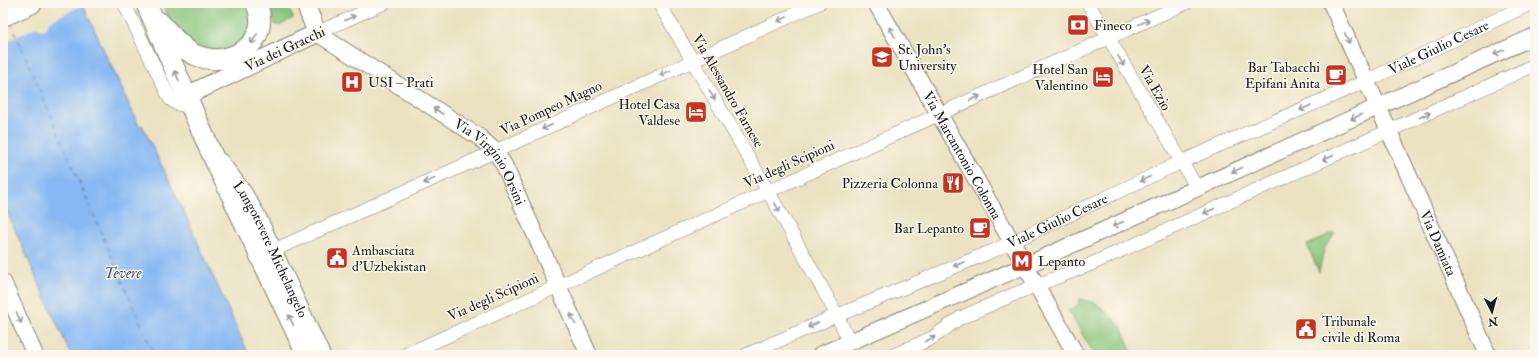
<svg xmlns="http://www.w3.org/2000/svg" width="1538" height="358" font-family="'IM FELL Double Pica',serif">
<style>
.green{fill:#87c57c;stroke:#52704c}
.water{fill:#87b8f3;stroke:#526a88}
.pier{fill:#ebe2c1}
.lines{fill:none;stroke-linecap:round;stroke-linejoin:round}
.ferry{stroke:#475a72;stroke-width:1;stroke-dasharray:5 4;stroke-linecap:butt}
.minor-casing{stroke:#847f6e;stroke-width:14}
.tertiary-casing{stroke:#847f6e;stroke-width:18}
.secondary-casing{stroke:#847f6e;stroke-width:20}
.primary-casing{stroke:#847f6e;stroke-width:22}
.minor{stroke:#fff;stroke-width:13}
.tertiary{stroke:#fff;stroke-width:16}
.secondary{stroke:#fff;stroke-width:18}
.primary{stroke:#fff;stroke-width:20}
.oneway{stroke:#999}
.labels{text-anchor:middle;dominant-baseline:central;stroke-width:3;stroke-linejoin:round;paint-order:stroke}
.poi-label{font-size:14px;fill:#1c1c1c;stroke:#fbf7ec;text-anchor:start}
.street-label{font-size:14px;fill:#1c1c1c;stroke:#fbf7ec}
.water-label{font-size:15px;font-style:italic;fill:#475a72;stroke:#fbf7ec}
</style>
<rect width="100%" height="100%" fill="#fbf7ec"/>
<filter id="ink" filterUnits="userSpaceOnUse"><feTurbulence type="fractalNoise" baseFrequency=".025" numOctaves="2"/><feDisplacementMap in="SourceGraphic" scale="8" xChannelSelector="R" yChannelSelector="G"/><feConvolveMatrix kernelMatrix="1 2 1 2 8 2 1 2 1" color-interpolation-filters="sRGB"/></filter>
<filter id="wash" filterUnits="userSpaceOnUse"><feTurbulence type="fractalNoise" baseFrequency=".012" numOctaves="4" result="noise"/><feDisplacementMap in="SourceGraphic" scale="16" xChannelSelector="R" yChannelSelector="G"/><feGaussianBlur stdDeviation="0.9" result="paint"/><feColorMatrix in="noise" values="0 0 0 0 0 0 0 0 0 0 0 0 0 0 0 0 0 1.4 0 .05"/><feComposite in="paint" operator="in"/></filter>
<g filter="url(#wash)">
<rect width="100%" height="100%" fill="#ebe2c1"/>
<path class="green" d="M 162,3 L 243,3 L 250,14 L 253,26 L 232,51 L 194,47 L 171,21 Z
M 270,3 L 287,3 L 293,18 L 281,25 L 275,25 Z
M 1335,232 L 1324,249 L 1319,272 L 1307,245 Z
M 1080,299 L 1096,303 L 1121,326 L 1133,355 L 1095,355 L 1068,311 L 1077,306 Z"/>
<path class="water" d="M 3,3 L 82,3 L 139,126 L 142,125 L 183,210 L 249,355 L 71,355 L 3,203 Z"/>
<path class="pier" d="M 3,3 L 85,3 L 85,4 L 48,22 L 48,27 L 45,29 L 41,30 L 37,27 L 3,43 Z"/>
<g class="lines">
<path class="ferry" d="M 11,23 L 154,355"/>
</g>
</g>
<g filter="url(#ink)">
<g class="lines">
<g class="minor-casing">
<g id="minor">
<path d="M 124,3 L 170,99 L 177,104 L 191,107"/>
<path d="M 659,3 L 768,191 L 831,304 L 850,342"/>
<path d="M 1088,3 L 1197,188"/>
<path d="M 317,33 L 384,3"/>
<path d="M 274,250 L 507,146 L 819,3"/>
<path d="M 405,355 L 1186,3"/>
<path id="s1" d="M 746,355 L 824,321 L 995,250 L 1181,162 L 1366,81 L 1532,3"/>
<path d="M 894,355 L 932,338 L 960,318 L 1017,293 L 1089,265 L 1535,65"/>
</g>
</g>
<g class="tertiary-casing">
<g id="tertiary">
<path id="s2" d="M 876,3 L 1076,355"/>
<path id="s3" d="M 1331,3 L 1389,131 L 1488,355"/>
<path id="s4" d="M 317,33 L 479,137 L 495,151 L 504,165 L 589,355"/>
<path id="s5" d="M 221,162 L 244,193 L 258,217 L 322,355"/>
<path d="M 3,282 L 35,355"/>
<path d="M 820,355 L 1040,259 L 1535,36"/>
</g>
</g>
<g class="secondary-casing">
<path id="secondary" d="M 186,96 L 317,33 L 305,3"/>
</g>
<g class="primary-casing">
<path id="primary" d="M 146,3 L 210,150 L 307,355
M 3,16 L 32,3
M 159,22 C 170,33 180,48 195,55 C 230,70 274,42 256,3"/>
</g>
<use href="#minor" class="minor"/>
<use href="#tertiary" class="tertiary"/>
<use href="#secondary" class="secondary"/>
<use href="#primary" class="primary"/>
</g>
<defs><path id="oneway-shaft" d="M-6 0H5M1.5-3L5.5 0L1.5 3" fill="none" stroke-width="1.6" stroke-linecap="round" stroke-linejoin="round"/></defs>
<g class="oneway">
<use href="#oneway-shaft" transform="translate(350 18) rotate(-24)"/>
<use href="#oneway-shaft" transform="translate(783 19) rotate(155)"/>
<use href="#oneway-shaft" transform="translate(1144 22) rotate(-24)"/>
<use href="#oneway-shaft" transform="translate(892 32) rotate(-120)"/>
<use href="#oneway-shaft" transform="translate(1347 38) rotate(65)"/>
<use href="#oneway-shaft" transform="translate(254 39) rotate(124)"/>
<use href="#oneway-shaft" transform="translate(1499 52) rotate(156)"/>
<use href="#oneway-shaft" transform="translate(1121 61) rotate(60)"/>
<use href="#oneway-shaft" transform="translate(665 73) rotate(155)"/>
<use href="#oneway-shaft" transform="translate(177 76) rotate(-113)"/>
<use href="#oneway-shaft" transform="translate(712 95) rotate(60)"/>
<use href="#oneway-shaft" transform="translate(975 98) rotate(-24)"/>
<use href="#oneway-shaft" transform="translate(1305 108) rotate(156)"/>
<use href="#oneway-shaft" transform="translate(438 111) rotate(-147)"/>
<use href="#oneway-shaft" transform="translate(1425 115) rotate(-24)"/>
<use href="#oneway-shaft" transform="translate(1356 117) rotate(156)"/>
<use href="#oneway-shaft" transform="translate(547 127) rotate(155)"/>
<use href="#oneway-shaft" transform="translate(1328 158) rotate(156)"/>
<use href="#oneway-shaft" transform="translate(1237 170) rotate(156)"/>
<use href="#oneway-shaft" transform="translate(1145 179) rotate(155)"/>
<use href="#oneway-shaft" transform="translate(429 181) rotate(156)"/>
<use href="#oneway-shaft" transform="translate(777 207) rotate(61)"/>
<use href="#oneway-shaft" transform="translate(1209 211) rotate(156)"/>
<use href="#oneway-shaft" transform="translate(1118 224) rotate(156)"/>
<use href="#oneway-shaft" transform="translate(959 264) rotate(157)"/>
<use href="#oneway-shaft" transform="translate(19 318) rotate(66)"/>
<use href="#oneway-shaft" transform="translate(573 319) rotate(-114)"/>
<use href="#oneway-shaft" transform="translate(291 320) rotate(-115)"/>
<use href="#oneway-shaft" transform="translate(813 325) rotate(156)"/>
<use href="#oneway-shaft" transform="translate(930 339) rotate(-27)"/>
</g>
</g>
<defs>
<g id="bank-square" transform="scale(1.15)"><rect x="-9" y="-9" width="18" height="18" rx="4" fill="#c8321e" stroke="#fbf7ec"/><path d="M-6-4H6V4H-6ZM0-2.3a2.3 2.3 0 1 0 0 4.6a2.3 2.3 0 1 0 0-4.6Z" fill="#fff"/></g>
<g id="university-square" transform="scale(1.15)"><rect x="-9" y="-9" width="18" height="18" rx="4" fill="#c8321e" stroke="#fbf7ec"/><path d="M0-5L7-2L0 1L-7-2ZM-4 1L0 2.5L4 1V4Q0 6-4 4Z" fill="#fff"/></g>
<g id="cafe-square" transform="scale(1.15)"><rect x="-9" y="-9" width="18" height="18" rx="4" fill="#c8321e" stroke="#fbf7ec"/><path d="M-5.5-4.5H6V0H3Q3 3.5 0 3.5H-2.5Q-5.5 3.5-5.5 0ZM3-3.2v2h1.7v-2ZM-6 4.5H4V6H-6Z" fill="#fff"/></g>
<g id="hotel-square" transform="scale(1.15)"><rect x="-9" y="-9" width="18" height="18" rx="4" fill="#c8321e" stroke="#fbf7ec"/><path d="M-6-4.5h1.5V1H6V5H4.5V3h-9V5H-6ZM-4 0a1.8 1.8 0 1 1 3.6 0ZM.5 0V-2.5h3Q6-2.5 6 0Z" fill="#fff"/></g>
<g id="hospital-square" transform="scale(1.15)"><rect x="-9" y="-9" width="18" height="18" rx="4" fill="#c8321e" stroke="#fbf7ec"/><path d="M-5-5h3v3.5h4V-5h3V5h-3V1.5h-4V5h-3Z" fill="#fff"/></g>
<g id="restaurant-square" transform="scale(1.15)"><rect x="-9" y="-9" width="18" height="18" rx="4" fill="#c8321e" stroke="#fbf7ec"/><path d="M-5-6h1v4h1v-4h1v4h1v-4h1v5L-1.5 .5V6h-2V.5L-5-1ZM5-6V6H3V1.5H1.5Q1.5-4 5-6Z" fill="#fff"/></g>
<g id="civic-square" transform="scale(1.15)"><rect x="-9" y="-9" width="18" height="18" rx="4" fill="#c8321e" stroke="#fbf7ec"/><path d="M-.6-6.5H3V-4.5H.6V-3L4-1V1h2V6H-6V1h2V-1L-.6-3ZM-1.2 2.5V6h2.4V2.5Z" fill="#fff"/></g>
<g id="metro-square" transform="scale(1.15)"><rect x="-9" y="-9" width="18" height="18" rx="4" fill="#c8321e" stroke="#fbf7ec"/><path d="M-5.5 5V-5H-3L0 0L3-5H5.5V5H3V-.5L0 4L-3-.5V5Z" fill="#fff"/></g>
</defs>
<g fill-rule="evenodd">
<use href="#bank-square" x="1078" y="25"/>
<use href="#university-square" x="882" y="57"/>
<use href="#cafe-square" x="1336" y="75"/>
<use href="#hotel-square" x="1103" y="77"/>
<use href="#hospital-square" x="352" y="82"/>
<use href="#hotel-square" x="696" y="112"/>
<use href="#restaurant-square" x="953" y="183"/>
<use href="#cafe-square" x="980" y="228"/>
<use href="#civic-square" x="337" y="258"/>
<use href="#metro-square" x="1022" y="261"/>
<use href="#civic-square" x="1306" y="329"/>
</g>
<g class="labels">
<g class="poi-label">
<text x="1094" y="25">Fineco</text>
<text x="898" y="49">St. John's<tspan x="898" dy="16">University</tspan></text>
<text x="1320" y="67" text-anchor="end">Bar Tabacchi<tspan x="1320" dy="16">Epifani Anita</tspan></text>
<text x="1088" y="69" text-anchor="end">Hotel San<tspan x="1088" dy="16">Valentino</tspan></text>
<text x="368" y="82">USI – Prati</text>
<text x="680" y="104" text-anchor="end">Hotel Casa<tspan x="680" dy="16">Valdese</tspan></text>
<text x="938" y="183" text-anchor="end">Pizzeria Colonna</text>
<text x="964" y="228" text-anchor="end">Bar Lepanto</text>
<text x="352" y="250">Ambasciata<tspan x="352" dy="16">d'Uzbekistan</tspan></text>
<text x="1038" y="261">Lepanto</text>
<text x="1322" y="321">Tribunale<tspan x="1322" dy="16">civile di Roma</tspan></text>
</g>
<g class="street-label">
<text stroke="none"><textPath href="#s1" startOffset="758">Viale Giulio Cesare</textPath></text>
<text transform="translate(285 49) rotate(-25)">Via dei Gracchi</text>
<text transform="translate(1155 88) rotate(60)">Via Ezio</text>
<text transform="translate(728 91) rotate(60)">Via Alessandro Farnese</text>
<text transform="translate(551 108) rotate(-25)">Via Pompeo Magno</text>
<text stroke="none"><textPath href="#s2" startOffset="175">Via Marcantonio Colonna</textPath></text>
<text stroke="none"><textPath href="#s4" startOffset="219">Via Virginio Orsini</textPath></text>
<text transform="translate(789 164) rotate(-24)">Via degli Scipioni</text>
<text stroke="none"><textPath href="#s1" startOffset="339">Viale Giulio Cesare</textPath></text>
<text stroke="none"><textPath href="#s3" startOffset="263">Via Damiata</textPath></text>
<text stroke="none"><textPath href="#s5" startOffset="101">Lungotevere Michelangelo</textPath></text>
<text transform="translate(493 297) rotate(-24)">Via degli Scipioni</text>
</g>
<g class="water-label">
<text x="123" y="273">Tevere</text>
</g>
</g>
<rect width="1538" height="358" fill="none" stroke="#fbf7ec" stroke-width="16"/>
<g transform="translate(1492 312) rotate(174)" stroke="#fbf7ec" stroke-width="3" paint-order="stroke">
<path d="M0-3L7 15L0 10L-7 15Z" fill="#1c1c1c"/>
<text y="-6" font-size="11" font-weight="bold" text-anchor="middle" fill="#1c1c1c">N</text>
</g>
</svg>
